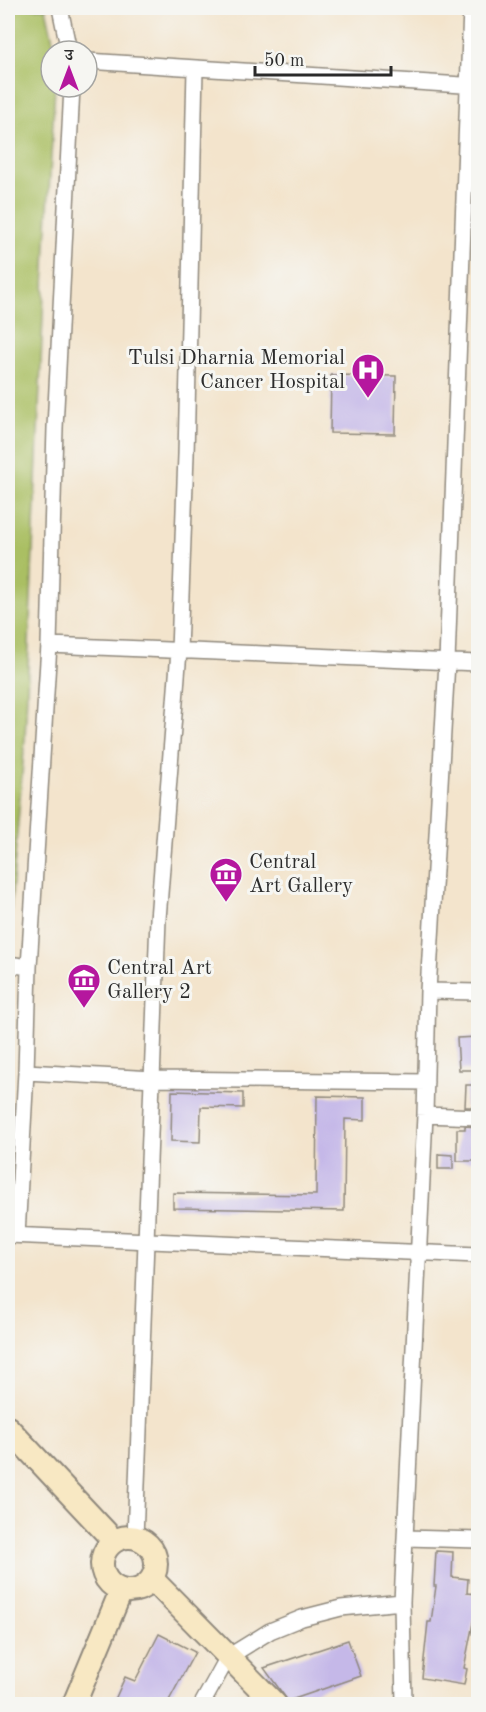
<svg xmlns="http://www.w3.org/2000/svg" width="486" height="1712" font-family="'Old Standard TT','Noto Serif Devanagari',serif">
<style>
.green{fill:#aabf63;stroke:#6a7547;stroke-width:1.5}
.building{fill:#c5b8e8}
.lines{fill:none;stroke-linecap:round;stroke-linejoin:round}
.street-casing{stroke:#8f887c;stroke-width:18}
.secondary-casing{stroke:#8f887c;stroke-width:26}
.street{stroke:#fff;stroke-width:15}
.secondary{stroke:#f8e8c3;stroke-width:22}
.labels{text-anchor:middle;dominant-baseline:central;stroke-width:6;stroke-linejoin:round;paint-order:stroke}
.poi-label{font-size:21px;fill:#2b2b2b;stroke:#f6f6f2;text-anchor:start}
</style>
<rect width="100%" height="100%" fill="#f6f6f2"/>
<filter id="ink" filterUnits="userSpaceOnUse"><feTurbulence type="fractalNoise" baseFrequency=".0167" numOctaves="2"/><feDisplacementMap in="SourceGraphic" scale="12" xChannelSelector="R" yChannelSelector="G"/><feConvolveMatrix kernelMatrix="1 2 1 2 8 2 1 2 1" color-interpolation-filters="sRGB"/></filter>
<filter id="wash" filterUnits="userSpaceOnUse"><feTurbulence type="fractalNoise" baseFrequency=".008" numOctaves="4" result="noise"/><feDisplacementMap in="SourceGraphic" scale="24" xChannelSelector="R" yChannelSelector="G"/><feGaussianBlur stdDeviation="1.35" result="paint"/><feColorMatrix in="noise" values="0 0 0 0 0 0 0 0 0 0 0 0 0 0 0 0 0 1.4 0 .05"/><feComposite in="paint" operator="in"/></filter>
<g filter="url(#wash)">
<rect width="100%" height="100%" fill="#f3e4cc"/>
<path class="green" d="M 8,8 L 46,8 L 54,45 L 54,51 L 51,51 L 51,87 L 55,87 L 46,245 L 25,739 L 8,940 Z"/>
<g id="blocks">
<path class="building" d="M 331,375 L 396,376 L 395,434 L 330,433 Z
M 478,1037 L 478,1070 L 459,1070 L 457,1038 Z
M 466,1085 L 478,1085 L 478,1107 L 465,1107 Z
M 172,1091 L 243,1093 L 243,1108 L 201,1107 L 200,1142 L 171,1141 Z
M 317,1096 L 365,1097 L 365,1120 L 345,1119 L 344,1211 L 173,1208 L 173,1193 L 316,1195 Z
M 465,1126 L 478,1127 L 478,1161 L 457,1161 L 457,1129 L 465,1129 Z
M 438,1154 L 453,1155 L 453,1169 L 438,1169 Z
M 436,1551 L 453,1552 L 452,1577 L 468,1579 L 467,1593 L 478,1594 L 477,1618 L 474,1618 L 464,1668 L 467,1669 L 464,1685 L 422,1678 L 428,1622 L 431,1622 L 436,1586 L 434,1586 Z
M 159,1634 L 195,1652 L 167,1704 L 113,1704 L 125,1677 L 135,1681 Z
M 348,1640 L 361,1676 L 288,1701 L 264,1668 Z"/>
</g>
</g>
<g filter="url(#ink)">
<use href="#blocks" fill-opacity="0" stroke="#8f887c" stroke-width="1.5"/>
<g class="lines">
<g class="street-casing">
<path id="street" d="M 60,8 L 69,51
M 87,61 L 478,86
M 49,645 L 478,663
M 8,964 L 29,967
M 428,991 L 478,992
M 26,1072 L 154,1079 L 426,1082
M 425,1115 L 478,1117
M 8,1235 L 478,1255
M 17,1235 L 26,1072 L 29,967 L 49,645 L 55,428 L 72,87
M 135,1538 L 158,919 L 179,651 L 186,455 L 195,69
M 406,1538 L 478,1540
M 202,1704 L 228,1657 L 270,1631 L 302,1618 L 341,1608 L 402,1602
M 404,1704 L 402,1602 L 425,1115 L 428,991 L 447,662 L 471,8"/>
</g>
<g class="secondary-casing">
<path id="secondary" d="M 8,1428 L 114,1541
M102 1564a27 27 0 1 1 54 0a27 27 0 1 1-54 0Z
M 152,1579 L 275,1704
M 74,1704 L 121,1591"/>
</g>
<use href="#street" class="street"/>
<use href="#secondary" class="secondary"/>
</g>
</g>
<defs>
<g id="hospital-pin" transform="scale(1.725)"><path d="M0 17L-7.5 6A9.5 9.5 0 1 1 7.5 6Z" fill="#b5179e" stroke="#f6f6f2"/><path d="M-5-5h3v3.5h4V-5h3V5h-3V1.5h-4V5h-3Z" fill="#fff"/></g>
<g id="museum-pin" transform="scale(1.725)"><path d="M0 17L-7.5 6A9.5 9.5 0 1 1 7.5 6Z" fill="#b5179e" stroke="#f6f6f2"/><path d="M0-6L6-3V-2H-6V-3ZM-5-1h2V3h-2ZM-1-1h2V3h-2ZM3-1h2V3H3ZM-6 4H6V6H-6Z" fill="#fff"/></g>
</defs>
<g fill-rule="evenodd">
<use href="#hospital-pin" x="368" y="370"/>
<use href="#museum-pin" x="226" y="874"/>
<use href="#museum-pin" x="84" y="980"/>
</g>
<g class="labels">
<g class="poi-label">
<text x="345" y="358" text-anchor="end">Tulsi Dharnia Memorial<tspan x="345" dy="24">Cancer Hospital</tspan></text>
<text x="249" y="862">Central<tspan x="249" dy="24">Art Gallery</tspan></text>
<text x="107" y="968">Central Art<tspan x="107" dy="24">Gallery 2</tspan></text>
</g>
</g>
<rect width="486" height="1712" fill="none" stroke="#f6f6f2" stroke-width="30"/>
<g transform="translate(69 69)"><circle r="28" fill="#f6f6f2" stroke="#a5a5a2" stroke-width="1.5"/>
<path d="M0-4.5L10 22L0 15L-10 22Z" fill="#b5179e"/>
<text y="-9" font-size="16" font-weight="bold" text-anchor="middle" fill="#2b2b2b">उ</text>
</g>
<path d="M255 66v9h136v-9" fill="none" stroke="#2b2b2b" stroke-width="3"/>
<text x="264" y="66" font-size="18" fill="#2b2b2b" stroke="#f6f6f2" stroke-width="4.5" paint-order="stroke">50 m</text>
</svg>
